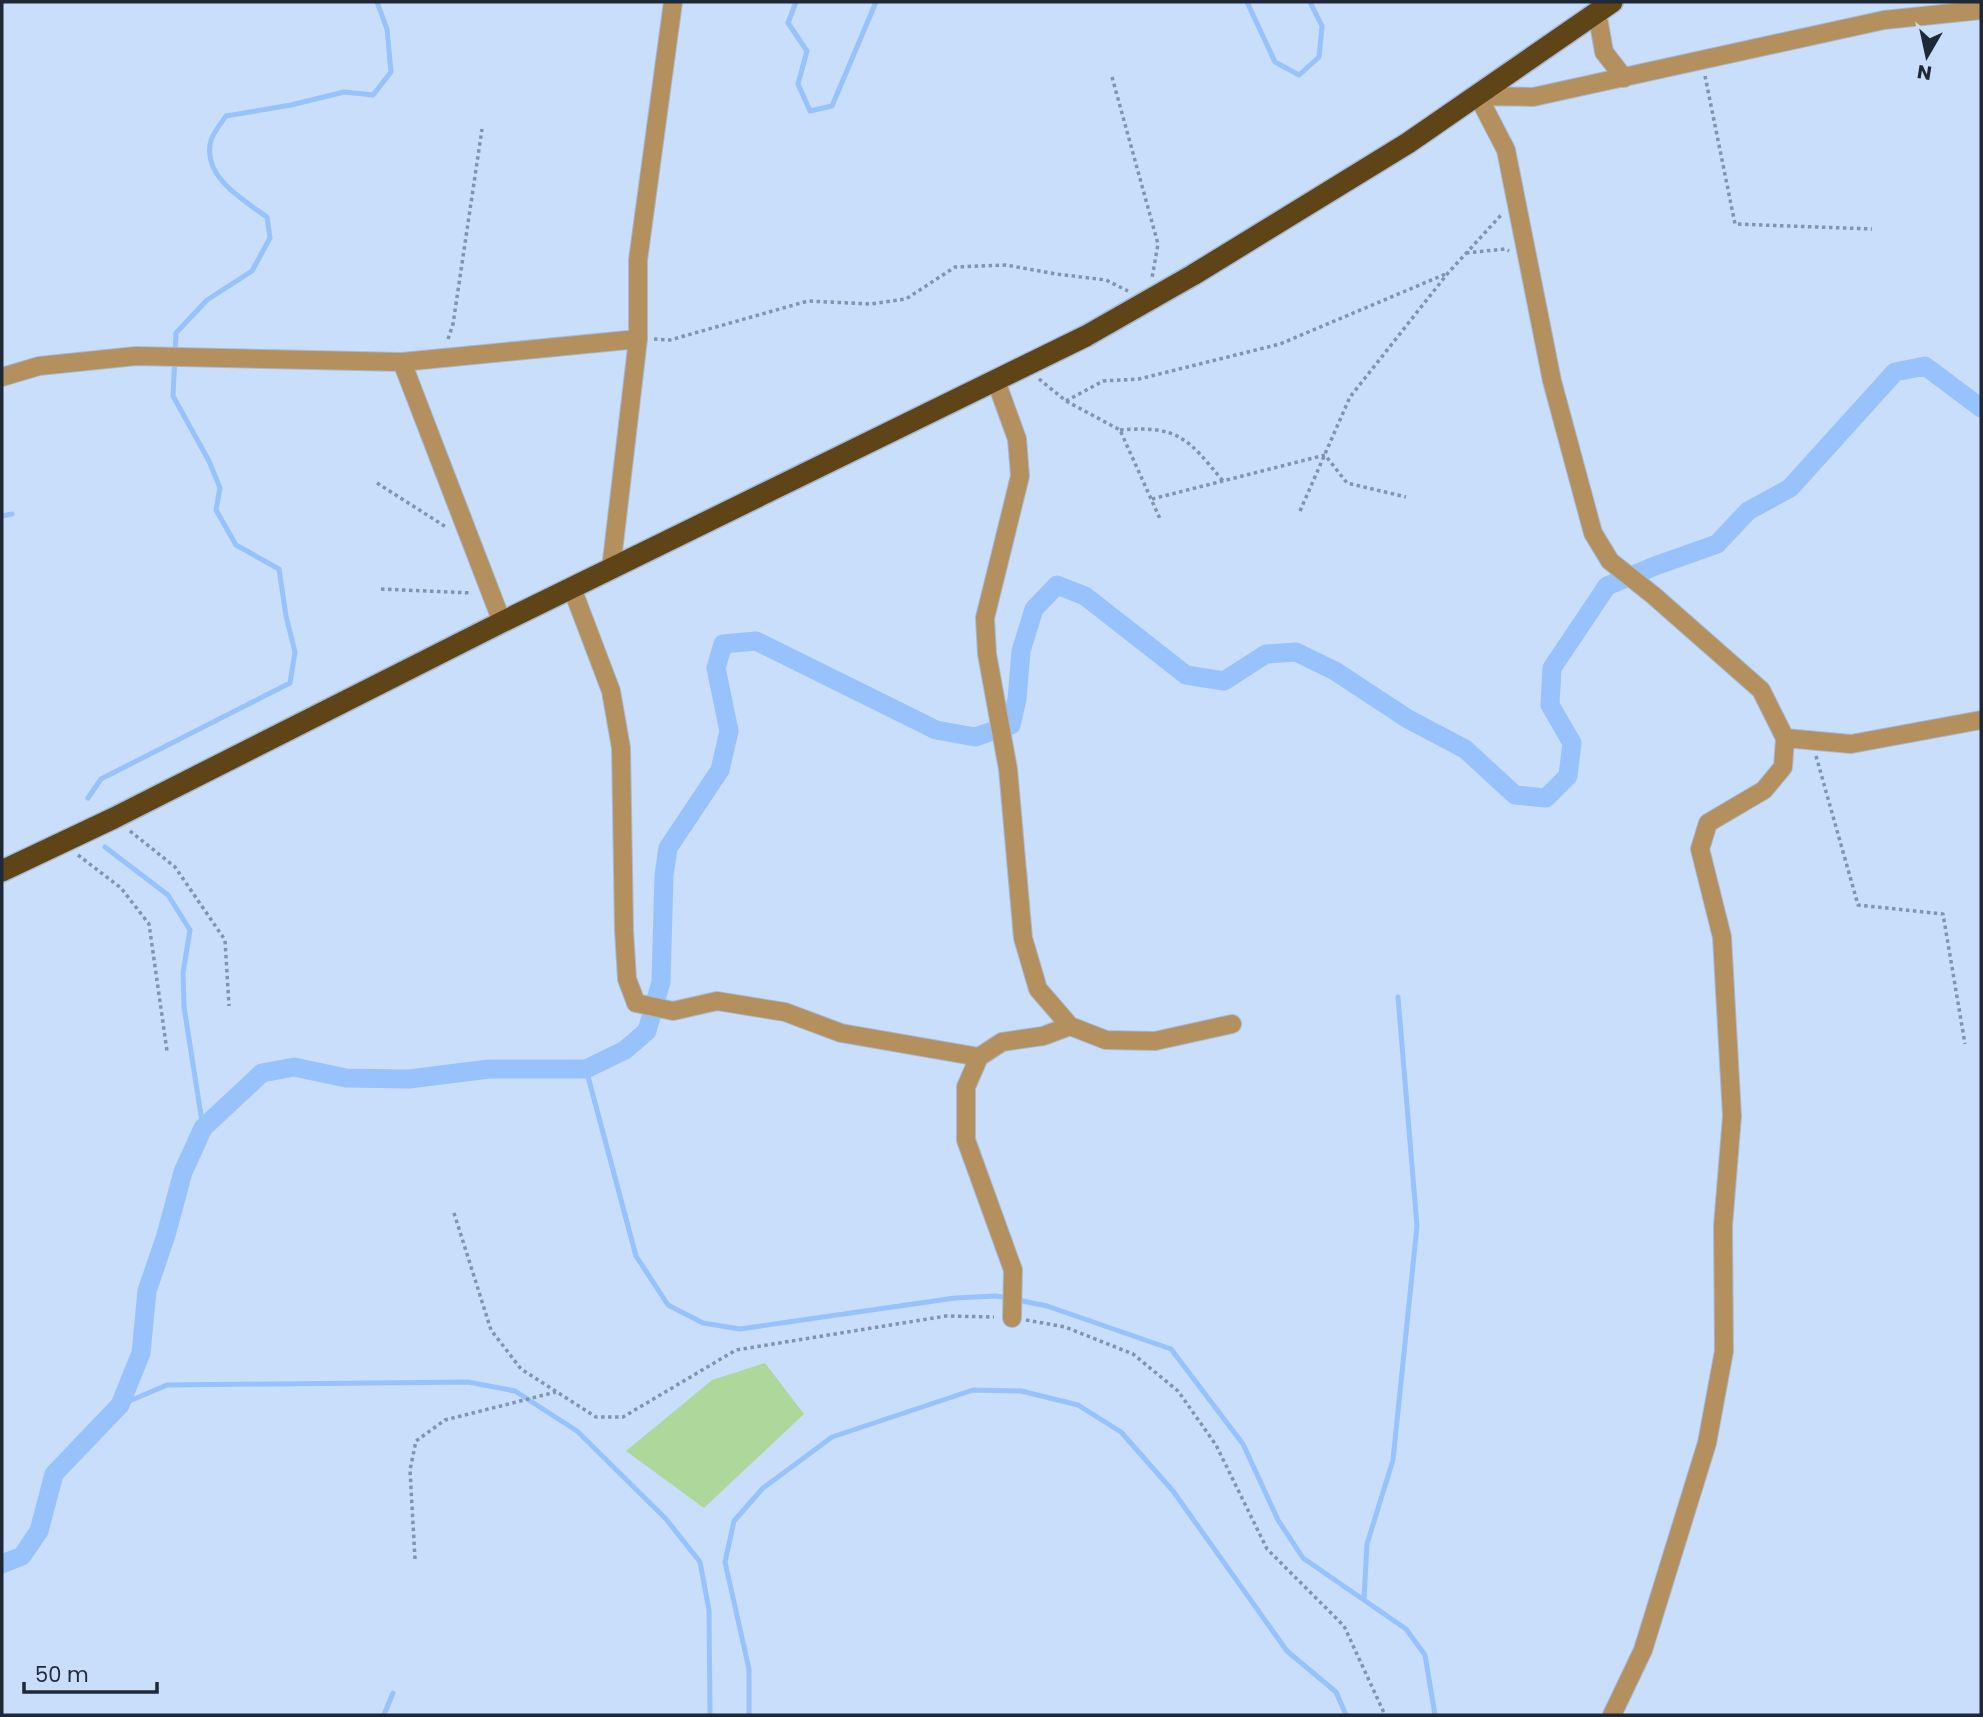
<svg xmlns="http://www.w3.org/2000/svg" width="1983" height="1717" font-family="Poppins,sans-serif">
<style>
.green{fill:#aed89b}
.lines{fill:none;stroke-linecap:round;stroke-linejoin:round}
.stream{stroke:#98c2fb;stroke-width:5}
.canal{stroke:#98c2fb;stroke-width:19}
.minor-casing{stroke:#a6bad4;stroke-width:20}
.highway-casing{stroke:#a6bad4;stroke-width:24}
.path{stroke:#8294aa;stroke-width:3.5;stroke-dasharray:3.5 3.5;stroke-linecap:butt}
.minor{stroke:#b3905e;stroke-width:18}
.highway{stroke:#5f4418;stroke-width:21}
</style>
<rect width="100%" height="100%" fill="#c8defb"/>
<path class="green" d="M 765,1363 L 804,1414 L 704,1508 L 626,1451 L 712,1380 Z"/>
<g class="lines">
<path class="stream" d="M 796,2 L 788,23 L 807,51 L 798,84 L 810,111 L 832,106 L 876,2
M 1247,2 L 1275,62 L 1299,75 L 1319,57 L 1322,26 L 1310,2
M 2,516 L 12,514
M 88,798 L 101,779 L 290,683 L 295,652 L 286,616 L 279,569 L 236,545 L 216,510 L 220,488 L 209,461 L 173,396 L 176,333 L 207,300 L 252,271 L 270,238 L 267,217 C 243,200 201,176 211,140 C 214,132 221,123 226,116 L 291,105 L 344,92 L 373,95 L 391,72 L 387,29 L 377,2
M 105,847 L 168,895 L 190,930 L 183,973 L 184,1007 L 203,1128
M 586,1069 L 636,1256 L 668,1305 L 703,1323 L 740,1329 L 955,1298 L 996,1296 L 1008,1298
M 1017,1300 L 1047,1306 L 1171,1349 L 1243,1444 L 1278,1520 L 1303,1558 L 1406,1629 L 1425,1655 L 1435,1715
M 120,1405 L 167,1385 L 468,1382 L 515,1391 L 577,1431 L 666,1519 L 700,1562 L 709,1610 L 710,1715
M 1364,1599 L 1367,1544 L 1393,1460 L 1417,1226 L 1398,997
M 384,1715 L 393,1693
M 749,1715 L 749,1669 L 725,1562 L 734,1521 L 763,1488 L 832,1437 L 973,1390 L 1021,1391 L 1078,1405 L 1121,1432 L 1173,1491 L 1287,1651 L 1336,1692 L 1346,1715"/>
<path class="canal" d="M 2,1564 L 22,1556 L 39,1531 L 54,1474 L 120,1405 L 141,1353 L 147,1291 L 166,1235 L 183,1172 L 203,1128 L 262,1073 L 294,1067 L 346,1078 L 409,1079 L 489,1069 L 586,1069 L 625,1050 L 647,1031 L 661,982 L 664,875 L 668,848 L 720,770 L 729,731 L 716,668 L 723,644 L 756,641 L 936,730 L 975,737 L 1011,725 L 1017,699 L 1021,651 L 1034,609 L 1057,585 L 1085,596 L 1186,675 L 1224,681 L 1266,654 L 1296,652 L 1335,671 L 1408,719 L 1465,749 L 1515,795 L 1546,798 L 1568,776 L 1572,743 L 1550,705 L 1552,668 L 1607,586 L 1655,566 L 1717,544 L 1748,511 L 1790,488 L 1895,372 L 1925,366 L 1981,408"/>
<g class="minor-casing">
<path id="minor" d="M 1597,12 L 1604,52 L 1624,78
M 402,362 L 502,622
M 2,377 L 39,366 L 136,356 L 402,362 L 638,339
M 996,381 L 1017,439 L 1020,476 L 985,618 L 987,654 L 1008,769 L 1023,938 L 1038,989 L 1070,1026 L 1106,1040 L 1155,1041 L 1232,1024
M 611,569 L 638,339 L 638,260 L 673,2
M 572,588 L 611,691 L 621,748 L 624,930 L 627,979 L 636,1003 L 673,1011 L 717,1001 L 785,1012 L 841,1033 L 979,1057
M 1785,738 L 1851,744 L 1981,720
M 1012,1318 L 1013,1270 L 966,1140 L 966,1087 L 979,1057 L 1002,1042 L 1043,1036 L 1070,1026
M 1612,1715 L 1643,1650 L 1707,1443 L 1724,1351 L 1723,1226 L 1732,1116 L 1722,937 L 1700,849 L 1708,823 L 1764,790 L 1783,767 L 1785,738 L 1761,690 L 1653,595 L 1610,561 L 1593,533 L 1552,381 L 1506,150 L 1478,96 L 1533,97 L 1884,20 L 1981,10"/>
</g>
<g class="highway-casing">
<path id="highway" d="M 2,871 L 114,818 L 502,622 L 1086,336 L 1193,275 L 1408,143 L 1612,2"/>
</g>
<path class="path" d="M 1705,76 L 1735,224 L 1872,229
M 1112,77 L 1158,244 L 1152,278
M 1466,253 L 1505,249 L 1509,251
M 448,339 L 453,324 L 482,129
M 654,339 L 670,340 L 808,301 L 871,304 L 906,299 L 955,267 L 1006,265 L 1056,274 L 1106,280 L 1128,291
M 1039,379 L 1066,401 L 1120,430 L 1161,521
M 1066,401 L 1103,381 L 1139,379 L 1280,344 L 1448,273
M 1120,430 C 1179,425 1188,439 1223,481
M 377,483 L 446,527
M 1152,499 L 1325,455 L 1347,483 L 1406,497
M 1300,511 L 1350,397 L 1448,273 L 1502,214
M 381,589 L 472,593
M 1816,756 L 1858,905 L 1943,914 L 1965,1044
M 130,831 L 175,867 L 225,940 L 229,1006
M 78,855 L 121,888 L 149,924 L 167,1051
M 454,1213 L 491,1330 L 521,1369 L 596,1417 L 623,1417 L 736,1350 L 946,1316 L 994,1317
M 1026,1320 L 1065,1327 L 1133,1354 L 1178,1391 L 1216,1445 L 1267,1549 L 1344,1626 L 1385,1715
M 415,1559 L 410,1470 L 416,1441 L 445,1420 L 556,1392"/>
<use href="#minor" class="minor"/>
<use href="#highway" class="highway"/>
</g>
<rect width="1983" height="1717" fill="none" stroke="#1e2836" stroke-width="7"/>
<g transform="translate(1927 56) rotate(189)" stroke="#c8defb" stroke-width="5" paint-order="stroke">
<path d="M0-5L12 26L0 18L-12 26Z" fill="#1e2836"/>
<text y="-10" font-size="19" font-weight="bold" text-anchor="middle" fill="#1e2836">N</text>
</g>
<path d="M24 1682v10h133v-10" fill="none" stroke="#1e2836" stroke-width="3.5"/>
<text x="35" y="1682" font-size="21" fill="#1e2836" stroke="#c8defb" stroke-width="5" paint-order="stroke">50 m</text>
</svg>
